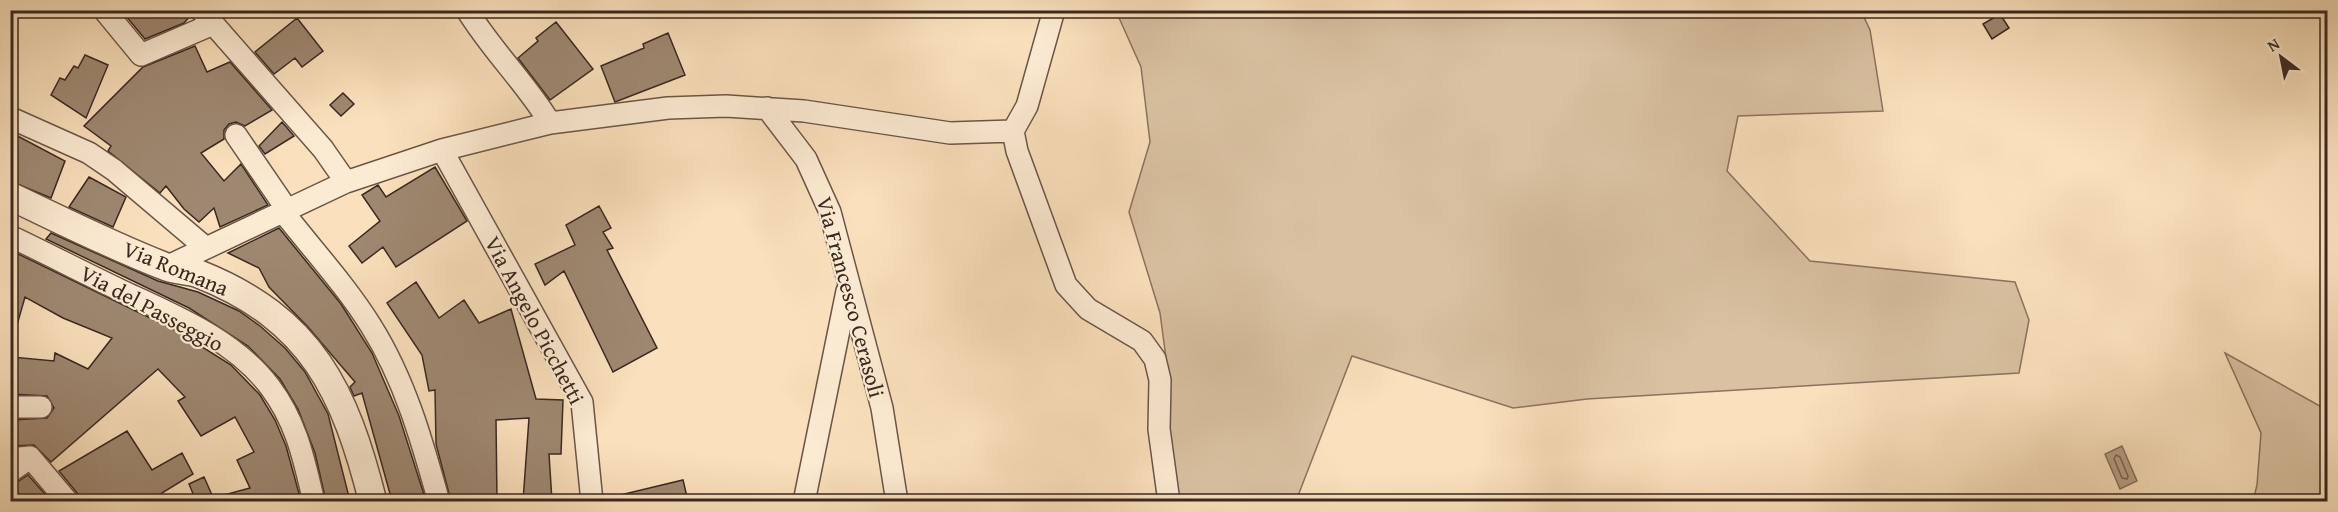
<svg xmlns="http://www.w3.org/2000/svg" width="2338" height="512" font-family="'Gentium Book Plus',serif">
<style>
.green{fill:#d9c1a1;stroke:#8a7460;stroke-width:1.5}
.water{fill:#b9a187;stroke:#86715e;stroke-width:1.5}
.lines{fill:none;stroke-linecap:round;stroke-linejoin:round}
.shore{stroke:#7a6454;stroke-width:1.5}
.building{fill:#9e8871;stroke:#3a2820;stroke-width:1.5}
.pedestrian-casing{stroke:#6a5647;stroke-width:20}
.minor-casing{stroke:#6a5647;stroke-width:24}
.tertiary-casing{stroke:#6a5647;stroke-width:30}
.pedestrian{stroke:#fcebd3;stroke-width:16}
.minor{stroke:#fcebd3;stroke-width:21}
.tertiary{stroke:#fcebd3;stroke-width:27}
.labels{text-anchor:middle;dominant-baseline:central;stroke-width:4.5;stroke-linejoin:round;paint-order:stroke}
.street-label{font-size:22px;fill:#3a2820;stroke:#fcebd3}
</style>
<rect width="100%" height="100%" fill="#fae0bc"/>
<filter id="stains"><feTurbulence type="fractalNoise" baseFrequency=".00333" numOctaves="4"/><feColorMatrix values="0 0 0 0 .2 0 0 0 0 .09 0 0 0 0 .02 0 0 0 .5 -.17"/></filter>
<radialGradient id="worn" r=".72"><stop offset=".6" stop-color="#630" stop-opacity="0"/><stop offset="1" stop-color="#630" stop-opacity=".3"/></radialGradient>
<path class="green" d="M 1116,11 L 1861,11 L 1870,30 L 1883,111 L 1738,116 L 1727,171 L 1810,261 L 2015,282 L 2029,320 L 2019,373 L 1587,399 L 1513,408 L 1352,356 L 1296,501 L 1180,501 L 1170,462 L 1170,388 L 1160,313 L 1129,212 L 1150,142 L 1141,67 Z
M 2225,353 L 2327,410 L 2327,501 L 2253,501 L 2257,485 L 2261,433 Z"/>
<path class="water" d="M 2122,446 L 2137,481 L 2120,489 L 2105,454 Z"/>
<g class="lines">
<path class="shore" d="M 2116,455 L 2120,457 L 2128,476 L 2127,479 L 2122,478 L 2114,459 Z"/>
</g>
<path class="building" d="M 121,10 L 189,10 L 190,16 L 184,23 L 145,39 Z
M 2000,14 L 2009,28 L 1992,39 L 1983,24 Z
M 297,18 L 323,51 L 302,67 L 295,58 L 274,74 L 255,52 Z
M 556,22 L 593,69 L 550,100 L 518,58 L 538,41 L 536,38 Z
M 668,33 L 685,75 L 615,102 L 601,66 L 644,48 L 643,44 Z
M 195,46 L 207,72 L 230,62 L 272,110 L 245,126 L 236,122 L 229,124 L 224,130 L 224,139 L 201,153 L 224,181 L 241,164 L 268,205 L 220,227 L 214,208 L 199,222 L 184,209 L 166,186 L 160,193 L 108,151 L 111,146 L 84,126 L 143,67 Z
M 85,55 L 108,65 L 86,118 L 51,95 L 60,78 L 65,80 L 74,66 L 78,68 Z
M 343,93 L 354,104 L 341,116 L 330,105 Z
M 282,122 L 294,136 L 265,154 L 259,146 Z
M 10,132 L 65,161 L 51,198 L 10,181 Z
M 435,167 L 467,221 L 396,267 L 383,247 L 362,263 L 349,246 L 380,221 L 362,195 L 378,185 L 386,197 Z
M 89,177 L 126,197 L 113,227 L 69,207 Z
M 599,206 L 611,228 L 603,232 L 613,248 L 607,250 L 657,348 L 613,372 L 564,271 L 545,285 L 535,264 L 575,245 L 566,225 Z
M 279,228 L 341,304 L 372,353 L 399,416 L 426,501 L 392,501 L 362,393 L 354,396 L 350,387 L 355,382 L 308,327 L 269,287 L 259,268 L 228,253 Z
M 51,233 L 158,281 L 198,292 L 239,311 L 260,326 L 285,348 L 305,372 L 328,414 L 350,501 L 326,501 L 315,453 L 298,409 L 280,379 L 248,346 L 189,308 L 46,239 Z
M 10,250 L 177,331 L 231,365 L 260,395 L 275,420 L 286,446 L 301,501 L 220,501 L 220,496 L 250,488 L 237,460 L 254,452 L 235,417 L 201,436 L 178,401 L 185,397 L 158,369 L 51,462 L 34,445 L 10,446 L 10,420 L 47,418 L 54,408 L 47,396 L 10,394 L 12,357 L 54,361 L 55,353 L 88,369 L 112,338 L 63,318 L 25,297 L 15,332 L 10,332 Z
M 416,282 L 439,318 L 464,300 L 479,323 L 511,309 L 536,399 L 563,400 L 561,454 L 549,454 L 552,501 L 523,501 L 529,418 L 496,420 L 497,501 L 451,501 L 436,444 L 435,390 L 429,391 L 422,355 L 387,303 Z
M 127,431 L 152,470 L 182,453 L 193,474 L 149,501 L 80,501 L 78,494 L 59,471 Z
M 28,475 L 51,501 L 24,501 L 13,485 Z
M 204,477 L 212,495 L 196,501 L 189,484 Z
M 683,480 L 688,501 L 620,501 L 620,495 Z"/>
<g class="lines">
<g class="pedestrian-casing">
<path id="pedestrian" d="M 10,475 L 23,466 L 23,458"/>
</g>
<g class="minor-casing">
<path id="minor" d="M 104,10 L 141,55 L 213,24
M 201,10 L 323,149 L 346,182
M 467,10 C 492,51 526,83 550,123
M 1054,10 L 1027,106 L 1013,131 L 1017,151 L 1066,285 L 1088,309 L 1142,341 L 1155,359 L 1160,380 L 1159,429 L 1169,502
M 767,108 L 806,159 L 830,212 L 882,408 L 897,502
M 13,119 L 89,153 L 114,170 L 206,248
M 236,135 L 288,211
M 442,150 L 582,402 L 592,502
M 284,213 C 313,250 346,286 371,326 C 405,380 422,441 439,502
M 10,236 C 48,254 84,273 122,291 C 174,315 235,340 270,387 C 297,423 304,460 314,502
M 166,267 L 346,182 L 442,150 L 550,123 L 668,108 L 726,106 L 804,111 L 950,133 L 1013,131
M 10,407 L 41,407
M 10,459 L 30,457 L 68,502
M 804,502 L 847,291"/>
</g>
<g class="tertiary-casing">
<path id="tertiary" d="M 10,196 C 61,220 112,246 164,266 C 175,271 188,270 199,274 C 312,319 345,391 373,502"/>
</g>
<use href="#pedestrian" class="pedestrian"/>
<use href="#minor" class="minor"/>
<use href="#tertiary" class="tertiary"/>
</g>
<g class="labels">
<g class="street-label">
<text transform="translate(176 268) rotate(22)">Via Romana</text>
<text transform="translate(851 297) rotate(75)">Via Francesco Cerasoli</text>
<text transform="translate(152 308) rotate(28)">Via del Passeggio</text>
<text transform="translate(535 320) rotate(62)">Via Angelo Picchetti</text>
</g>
</g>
<rect width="2338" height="512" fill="none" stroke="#fae0bc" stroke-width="36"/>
<rect x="12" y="12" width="2314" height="488" fill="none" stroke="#3a2820" stroke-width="3"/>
<rect x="18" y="18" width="2302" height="476" fill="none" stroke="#3a2820" stroke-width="1.5"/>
<g transform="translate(2281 57) rotate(328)" stroke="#fcebd3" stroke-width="4.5" paint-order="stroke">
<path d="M0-4.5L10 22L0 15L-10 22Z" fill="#3a2820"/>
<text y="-9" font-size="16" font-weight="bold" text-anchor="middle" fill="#3a2820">N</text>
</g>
<rect width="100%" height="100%" filter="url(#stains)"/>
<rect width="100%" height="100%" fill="url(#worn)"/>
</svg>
